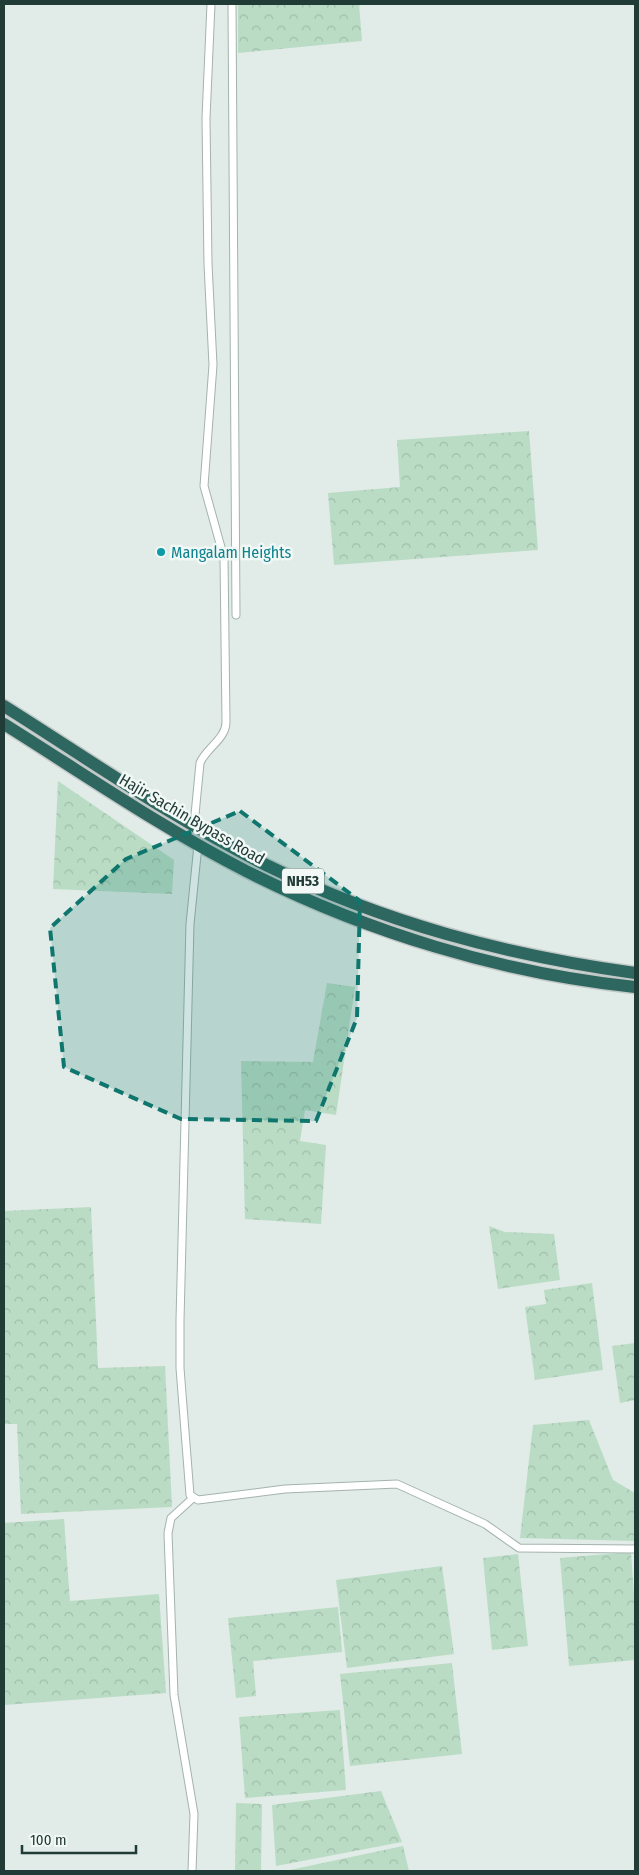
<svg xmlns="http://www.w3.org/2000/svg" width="639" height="1875" font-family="'Fira Sans Condensed',sans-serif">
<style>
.forest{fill:url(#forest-crowns)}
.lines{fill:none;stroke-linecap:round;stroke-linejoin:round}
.street-casing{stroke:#a4b3ae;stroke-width:9}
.highway-casing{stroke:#c1c8c7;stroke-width:15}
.street{stroke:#fff;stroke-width:7}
.highway{stroke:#2e675f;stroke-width:12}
.marked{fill:#0f766e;fill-opacity:0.2;stroke:#0f766e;stroke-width:4;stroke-dasharray:10 6;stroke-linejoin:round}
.culture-dot{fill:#0f9aa8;stroke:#f1f8f5;stroke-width:2}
.labels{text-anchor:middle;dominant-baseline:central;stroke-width:5;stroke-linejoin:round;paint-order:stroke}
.shield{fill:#f1f8f5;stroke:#5f746f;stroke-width:1}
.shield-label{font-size:15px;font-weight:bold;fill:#213b36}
.culture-label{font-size:16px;fill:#0d838f;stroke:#f1f8f5;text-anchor:start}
.street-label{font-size:16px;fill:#213b36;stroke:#f1f8f5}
</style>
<defs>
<pattern id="forest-crowns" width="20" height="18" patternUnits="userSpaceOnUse" patternTransform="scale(1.25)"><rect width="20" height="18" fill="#badcc5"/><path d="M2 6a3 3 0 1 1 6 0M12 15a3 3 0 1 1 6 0" fill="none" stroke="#a0beaa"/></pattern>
</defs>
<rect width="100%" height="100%" fill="#e1ebe7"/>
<path class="forest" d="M 238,4 L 359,4 L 362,41 L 238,53 Z
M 529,431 L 538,550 L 334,565 L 328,493 L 400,487 L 397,440 Z
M 58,781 L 174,860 L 172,894 L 53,889 Z
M 327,983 L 355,987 L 336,1115 L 305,1110 L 300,1141 L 326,1145 L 321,1224 L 245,1219 L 241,1061 L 313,1062 Z
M 91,1207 L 98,1368 L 165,1366 L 172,1507 L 21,1514 L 17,1424 L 4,1424 L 4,1211 Z
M 489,1226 L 505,1232 L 554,1234 L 560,1280 L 498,1289 Z
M 592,1283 L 603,1370 L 535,1380 L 525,1307 L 546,1304 L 544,1290 Z
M 635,1343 L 635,1400 L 620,1403 L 612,1346 Z
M 589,1420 L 613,1480 L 635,1493 L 635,1541 L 520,1538 L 533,1425 Z
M 64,1519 L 70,1601 L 159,1594 L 166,1693 L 4,1705 L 4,1523 Z
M 631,1552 L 635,1609 L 635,1660 L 569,1666 L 560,1558 Z
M 518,1554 L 528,1646 L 492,1650 L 483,1558 Z
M 442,1566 L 454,1654 L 347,1668 L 336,1580 Z
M 338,1607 L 342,1652 L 253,1661 L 256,1696 L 236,1698 L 228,1618 Z
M 452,1663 L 462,1754 L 350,1766 L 340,1674 Z
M 340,1710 L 346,1790 L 245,1798 L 239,1717 Z
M 381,1791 L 402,1842 L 276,1866 L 272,1805 Z
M 236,1803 L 262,1804 L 261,1871 L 235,1871 Z
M 403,1846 L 409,1871 L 285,1871 Z"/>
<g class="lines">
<g class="street-casing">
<path id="street" d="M 232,4 L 236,615
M 194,825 L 200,763 C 206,748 226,739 226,722 L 224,558 L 204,486 L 213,365 L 208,264 L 206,118 L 211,4
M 198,845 L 190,924 L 180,1320 L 180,1368 L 190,1495 L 198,1500 L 285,1489 L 397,1484 L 485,1524 L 519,1548 L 635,1549
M 192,1871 L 194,1814 L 174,1695 L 168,1533 L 171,1518 L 193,1498"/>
</g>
<g class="highway-casing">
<path id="highway" d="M 4,706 C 90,760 175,820 266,865 C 385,923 505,955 635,973
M 4,724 C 84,774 162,828 246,871 C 367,932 500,973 635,987"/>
</g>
<use href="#street" class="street"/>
<use href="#highway" class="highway"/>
</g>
<path class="marked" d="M 240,811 L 360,901 L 357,1018 L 316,1121 L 181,1119 L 64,1067 L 50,928 L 126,859 Z"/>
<circle class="culture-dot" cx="161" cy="552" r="5"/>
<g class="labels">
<rect class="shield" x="282" y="868.5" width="42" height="25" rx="4"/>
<g class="shield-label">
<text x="303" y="881">NH53</text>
</g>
<g class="culture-label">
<text x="171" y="552">Mangalam Heights</text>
</g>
<g class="street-label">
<text transform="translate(192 819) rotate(30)">Hajir Sachin Bypass Road</text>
</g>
</g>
<rect width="639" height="1875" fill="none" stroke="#213b36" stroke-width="10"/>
<path d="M22 1845v8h114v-8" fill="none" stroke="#213b36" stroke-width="2.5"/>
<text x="30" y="1845" font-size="15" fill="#213b36" stroke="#f1f8f5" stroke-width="4" paint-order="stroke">100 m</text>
</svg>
